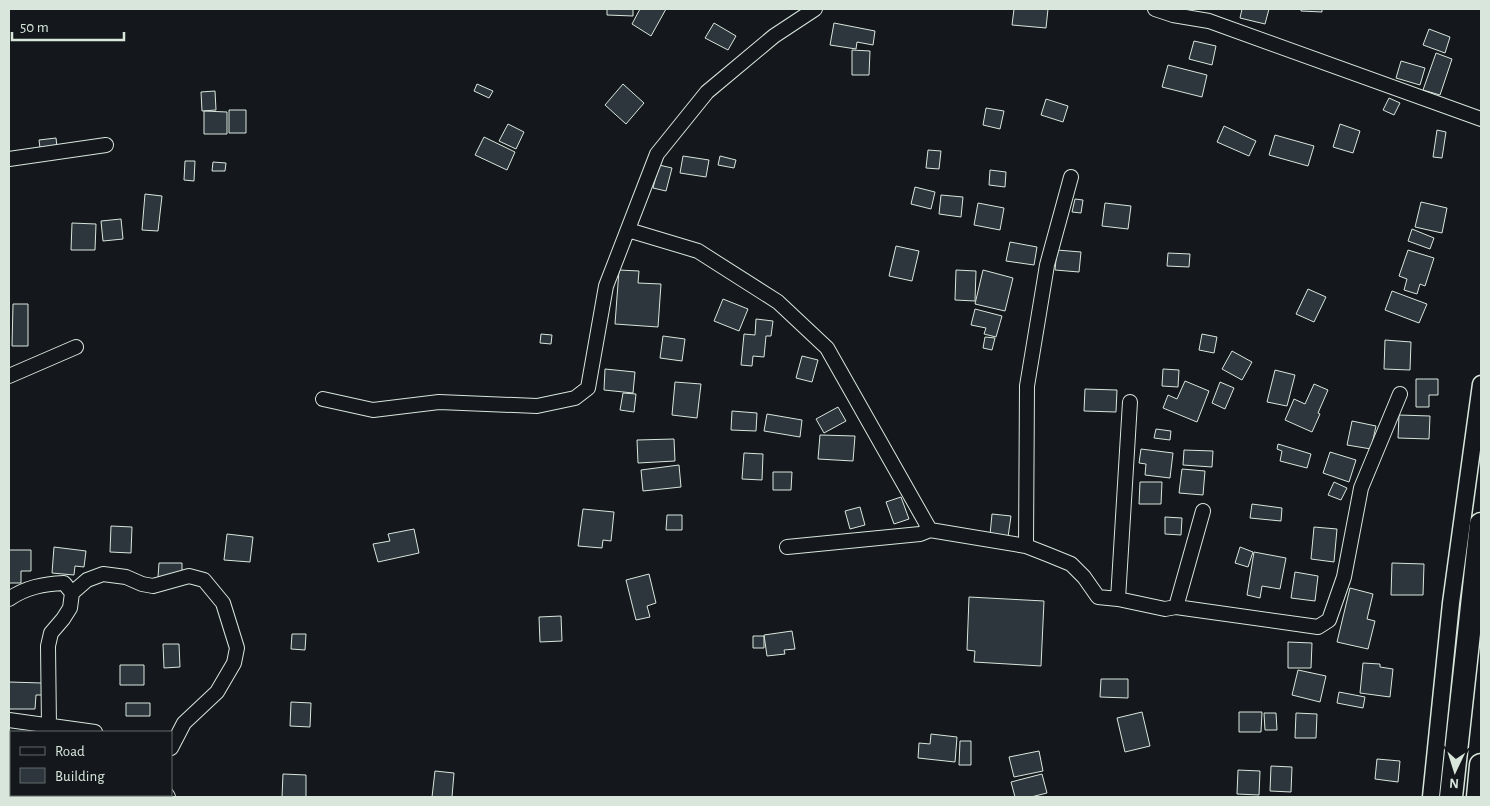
<svg xmlns="http://www.w3.org/2000/svg" width="1490" height="806" font-family="'Alegreya Sans',sans-serif">
<style>
.building{fill:#2c363c;stroke:#d8e6dc}
.lines{fill:none;stroke-linecap:round;stroke-linejoin:round}
.minor-casing{stroke:#d8e6dc;stroke-width:16}
.tertiary-casing{stroke:#d8e6dc;stroke-width:19}
.trunk-casing{stroke:#d8e6dc;stroke-width:25}
.minor{stroke:#14181c;stroke-width:14}
.tertiary{stroke:#14181c;stroke-width:16}
.trunk{stroke:#14181c;stroke-width:22}
</style>
<rect width="100%" height="100%" fill="#14181c"/>
<path class="building" d="M 607,9 L 633,9 L 633,16 L 607,15 Z
M 640,9 L 666,9 L 651,36 L 632,24 Z
M 1014,9 L 1048,9 L 1046,28 L 1012,25 Z
M 1242,9 L 1269,9 L 1265,24 L 1240,18 Z
M 1301,9 L 1322,9 L 1322,12 L 1301,11 Z
M 714,23 L 736,36 L 728,50 L 705,38 Z
M 834,23 L 875,31 L 873,45 L 857,42 L 856,49 L 830,45 Z
M 1429,29 L 1450,37 L 1445,53 L 1423,45 Z
M 1194,41 L 1216,46 L 1212,65 L 1189,59 Z
M 852,50 L 870,51 L 869,75 L 852,75 Z
M 1436,53 L 1452,59 L 1440,95 L 1423,90 Z
M 1401,61 L 1425,68 L 1420,85 L 1396,78 Z
M 1168,65 L 1207,75 L 1202,97 L 1162,87 Z
M 477,84 L 493,91 L 489,98 L 474,91 Z
M 623,84 L 644,103 L 626,124 L 605,105 Z
M 215,91 L 216,110 L 202,111 L 201,92 Z
M 1389,98 L 1400,103 L 1394,115 L 1383,110 Z
M 1046,99 L 1068,106 L 1063,122 L 1041,115 Z
M 986,108 L 1004,111 L 1000,129 L 983,125 Z
M 229,110 L 246,110 L 246,133 L 229,133 Z
M 204,111 L 227,112 L 227,134 L 204,134 Z
M 508,124 L 524,132 L 516,149 L 499,141 Z
M 1340,124 L 1360,131 L 1353,153 L 1333,147 Z
M 1224,126 L 1256,141 L 1249,156 L 1217,142 Z
M 1437,130 L 1446,132 L 1442,158 L 1433,157 Z
M 1275,135 L 1314,146 L 1308,166 L 1269,155 Z
M 484,137 L 515,152 L 507,170 L 475,155 Z
M 56,138 L 57,147 L 40,148 L 39,140 Z
M 928,150 L 941,151 L 939,169 L 926,168 Z
M 683,156 L 709,160 L 706,177 L 680,173 Z
M 720,156 L 736,160 L 734,168 L 718,165 Z
M 185,161 L 195,161 L 194,181 L 184,180 Z
M 213,162 L 226,163 L 225,171 L 212,171 Z
M 659,165 L 672,168 L 666,191 L 653,188 Z
M 990,170 L 1006,172 L 1005,187 L 989,185 Z
M 915,187 L 935,192 L 931,209 L 911,204 Z
M 145,194 L 162,196 L 158,231 L 142,230 Z
M 941,195 L 963,197 L 961,217 L 939,214 Z
M 1075,199 L 1083,200 L 1081,213 L 1072,212 Z
M 1421,202 L 1447,208 L 1442,233 L 1415,227 Z
M 978,203 L 1004,208 L 1000,230 L 974,225 Z
M 1105,203 L 1131,206 L 1128,229 L 1102,226 Z
M 121,219 L 123,239 L 103,241 L 101,221 Z
M 72,223 L 96,224 L 95,250 L 71,250 Z
M 1412,229 L 1434,238 L 1430,249 L 1408,241 Z
M 1010,242 L 1037,247 L 1034,265 L 1006,261 Z
M 896,246 L 919,251 L 912,281 L 889,276 Z
M 1057,250 L 1081,252 L 1079,272 L 1055,270 Z
M 1408,250 L 1434,258 L 1425,286 L 1420,284 L 1417,294 L 1404,290 L 1407,279 L 1399,276 Z
M 1168,253 L 1190,254 L 1189,267 L 1167,266 Z
M 619,270 L 639,271 L 638,283 L 661,284 L 658,327 L 615,324 Z
M 956,270 L 976,271 L 975,301 L 955,300 Z
M 983,270 L 1013,278 L 1005,311 L 975,304 Z
M 1308,289 L 1326,297 L 1314,322 L 1296,314 Z
M 1392,291 L 1427,304 L 1419,323 L 1385,310 Z
M 723,299 L 748,309 L 739,331 L 714,321 Z
M 13,304 L 28,304 L 28,346 L 12,346 Z
M 975,309 L 1002,316 L 996,337 L 984,334 L 986,328 L 971,325 Z
M 756,319 L 773,321 L 771,336 L 766,336 L 764,357 L 753,356 L 752,366 L 741,365 L 744,334 L 755,335 Z
M 541,334 L 552,335 L 551,344 L 540,343 Z
M 1202,334 L 1217,337 L 1214,353 L 1199,350 Z
M 663,336 L 685,339 L 682,361 L 660,358 Z
M 985,337 L 995,338 L 992,350 L 983,348 Z
M 1385,340 L 1411,342 L 1410,370 L 1384,369 Z
M 1232,351 L 1252,362 L 1242,380 L 1222,369 Z
M 802,356 L 818,360 L 812,382 L 796,378 Z
M 605,369 L 635,372 L 633,393 L 604,390 Z
M 1163,369 L 1179,370 L 1178,387 L 1162,386 Z
M 1275,370 L 1295,375 L 1287,406 L 1267,402 Z
M 1416,379 L 1438,379 L 1438,395 L 1429,395 L 1429,407 L 1416,407 Z
M 1185,381 L 1209,391 L 1197,422 L 1163,408 L 1168,395 L 1177,399 Z
M 675,382 L 701,384 L 697,418 L 672,415 Z
M 1220,382 L 1234,388 L 1225,409 L 1212,403 Z
M 1314,384 L 1328,390 L 1318,413 L 1320,414 L 1312,432 L 1285,420 L 1294,399 L 1305,404 Z
M 1085,389 L 1117,390 L 1116,412 L 1084,411 Z
M 623,393 L 636,394 L 634,412 L 620,410 Z
M 838,407 L 846,421 L 824,433 L 816,419 Z
M 732,411 L 757,413 L 756,431 L 731,430 Z
M 767,414 L 802,420 L 800,437 L 764,431 Z
M 1399,415 L 1430,416 L 1429,439 L 1398,438 Z
M 1352,421 L 1376,426 L 1371,449 L 1347,445 Z
M 1156,429 L 1171,431 L 1170,440 L 1154,438 Z
M 820,435 L 855,436 L 853,461 L 818,459 Z
M 674,439 L 675,461 L 638,463 L 637,440 Z
M 1278,444 L 1311,454 L 1307,468 L 1280,461 L 1282,451 L 1277,449 Z
M 1141,449 L 1173,453 L 1170,478 L 1145,475 L 1146,464 L 1139,463 Z
M 1184,450 L 1213,451 L 1212,467 L 1183,465 Z
M 1330,452 L 1356,460 L 1349,482 L 1323,473 Z
M 744,453 L 763,454 L 762,480 L 742,479 Z
M 679,465 L 681,487 L 643,491 L 641,470 Z
M 1182,469 L 1205,471 L 1203,495 L 1179,493 Z
M 773,472 L 792,472 L 791,490 L 773,490 Z
M 1140,482 L 1162,482 L 1161,504 L 1139,504 Z
M 1334,482 L 1347,488 L 1341,500 L 1328,495 Z
M 901,497 L 909,519 L 894,524 L 886,502 Z
M 1252,504 L 1282,508 L 1281,521 L 1250,518 Z
M 860,507 L 865,525 L 850,529 L 845,511 Z
M 583,509 L 614,512 L 611,541 L 603,540 L 602,548 L 578,546 Z
M 992,514 L 1011,516 L 1008,537 L 990,535 Z
M 667,515 L 682,515 L 682,530 L 666,530 Z
M 1165,517 L 1182,518 L 1181,535 L 1165,534 Z
M 111,526 L 132,527 L 131,553 L 110,552 Z
M 1314,527 L 1337,529 L 1334,562 L 1311,559 Z
M 414,529 L 419,553 L 378,562 L 373,544 L 390,541 L 388,534 Z
M 227,534 L 253,537 L 250,562 L 224,560 Z
M 54,547 L 86,551 L 84,567 L 75,566 L 74,575 L 52,573 Z
M 1240,547 L 1253,552 L 1248,567 L 1235,563 Z
M 9,550 L 31,550 L 31,571 L 21,571 L 21,583 L 9,583 Z
M 1254,552 L 1286,558 L 1280,589 L 1262,586 L 1260,598 L 1247,595 Z
M 159,563 L 182,563 L 182,577 L 158,577 Z
M 1392,563 L 1424,564 L 1423,595 L 1391,595 Z
M 1295,572 L 1318,576 L 1315,601 L 1291,598 Z
M 649,574 L 656,603 L 647,606 L 650,617 L 636,620 L 626,580 Z
M 1350,588 L 1373,594 L 1367,619 L 1375,621 L 1368,649 L 1337,642 Z
M 969,597 L 1044,601 L 1041,666 L 974,662 L 975,651 L 967,650 Z
M 561,616 L 562,641 L 540,642 L 539,617 Z
M 792,631 L 795,649 L 784,650 L 785,654 L 767,656 L 764,635 Z
M 292,634 L 306,634 L 305,650 L 291,649 Z
M 753,636 L 764,636 L 764,648 L 753,648 Z
M 1288,642 L 1312,643 L 1311,668 L 1288,668 Z
M 163,644 L 179,644 L 180,667 L 164,668 Z
M 1363,663 L 1380,664 L 1380,667 L 1393,669 L 1390,697 L 1360,693 Z
M 120,665 L 144,665 L 144,685 L 120,685 Z
M 1298,670 L 1326,676 L 1320,702 L 1292,695 Z
M 1101,679 L 1128,679 L 1128,698 L 1100,697 Z
M 9,682 L 42,683 L 42,695 L 36,695 L 35,709 L 9,709 Z
M 1339,692 L 1365,697 L 1363,708 L 1337,703 Z
M 291,702 L 311,703 L 310,727 L 290,726 Z
M 126,703 L 150,703 L 150,716 L 126,716 Z
M 1142,712 L 1150,746 L 1125,752 L 1117,718 Z
M 1239,712 L 1262,712 L 1261,732 L 1239,732 Z
M 1264,713 L 1276,713 L 1277,730 L 1265,730 Z
M 1296,713 L 1317,714 L 1316,738 L 1295,738 Z
M 931,734 L 957,737 L 955,762 L 918,758 L 919,743 L 930,744 Z
M 960,741 L 971,741 L 971,765 L 959,765 Z
M 9,742 L 11,742 L 11,765 L 9,765 Z
M 1039,751 L 1043,771 L 1014,777 L 1009,757 Z
M 1377,759 L 1400,761 L 1398,782 L 1375,779 Z
M 1271,766 L 1292,767 L 1291,792 L 1270,791 Z
M 1238,770 L 1260,771 L 1259,795 L 1237,794 Z
M 435,771 L 454,773 L 452,797 L 432,797 Z
M 283,774 L 306,775 L 306,797 L 282,797 Z
M 1042,774 L 1047,793 L 1031,797 L 1015,797 L 1011,782 Z"/>
<g class="lines">
<g class="minor-casing">
<path id="minor" d="M 1155,9 L 1173,15 L 1209,21 L 1481,119
M 9,159 L 106,145
M 628,230 L 698,251 L 778,302 L 827,348 L 930,530
M 9,376 L 76,347
M 323,399 L 373,410 L 439,402 L 537,406 L 575,398 L 588,388 L 606,286 L 657,154 L 707,92 L 774,36 L 815,9
M 1026,546 L 1027,386 L 1047,265 L 1071,177
M 787,547 L 920,534 L 930,530 L 1026,546 L 1049,555 L 1071,564 L 1084,577 L 1098,597 L 1118,599 L 1165,609 L 1176,607 L 1318,627 L 1329,620 L 1344,577 L 1361,488 L 1400,394
M 72,593 L 87,580 L 103,574 L 126,577 L 142,584 L 153,586 L 189,576 L 204,580 L 223,603 L 237,648 L 234,663 L 217,692 L 184,723 L 171,748
M 9,599 C 26,587 44,584 64,583 L 72,593 L 70,608 L 63,619 L 51,633 L 48,646 L 49,726
M 1118,599 L 1130,402
M 1176,607 L 1203,511
M 9,720 L 95,732
M 167,795 L 168,797"/>
</g>
<g class="tertiary-casing">
<path id="tertiary" d="M 1431,797 L 1451,603 L 1481,384"/>
</g>
<g class="trunk-casing">
<path id="trunk" d="M 1451,797 L 1481,524
M 1478,797 L 1481,765"/>
</g>
<use href="#minor" class="minor"/>
<use href="#tertiary" class="tertiary"/>
<use href="#trunk" class="trunk"/>
</g>
<rect width="1490" height="806" fill="none" stroke="#d8e6dc" stroke-width="20"/>
<rect x="10" y="731" width="162" height="65" fill="#14181c" stroke="#626a69"/>
<rect x="20" y="747" width="25" height="8" fill="#14181c" stroke="#626a69"/>
<text x="55" y="756" font-size="15" fill="#d8e6dc">Road</text>
<rect x="20" y="768" width="25" height="15" fill="#2c363c" stroke="#626a69"/>
<text x="55" y="781" font-size="15" fill="#d8e6dc">Building</text>
<g transform="translate(1455 771) rotate(184)" stroke="#14181c" stroke-width="4" paint-order="stroke">
<path d="M0-4L9 19L0 12L-9 19Z" fill="#d8e6dc"/>
<text y="-8" font-size="14" font-weight="bold" text-anchor="middle" fill="#d8e6dc">N</text>
</g>
<path d="M12 32v8h112v-8" fill="none" stroke="#d8e6dc" stroke-width="2.5"/>
<text x="20" y="32" font-size="15" fill="#d8e6dc" stroke="#14181c" stroke-width="4" paint-order="stroke">50 m</text>
</svg>
